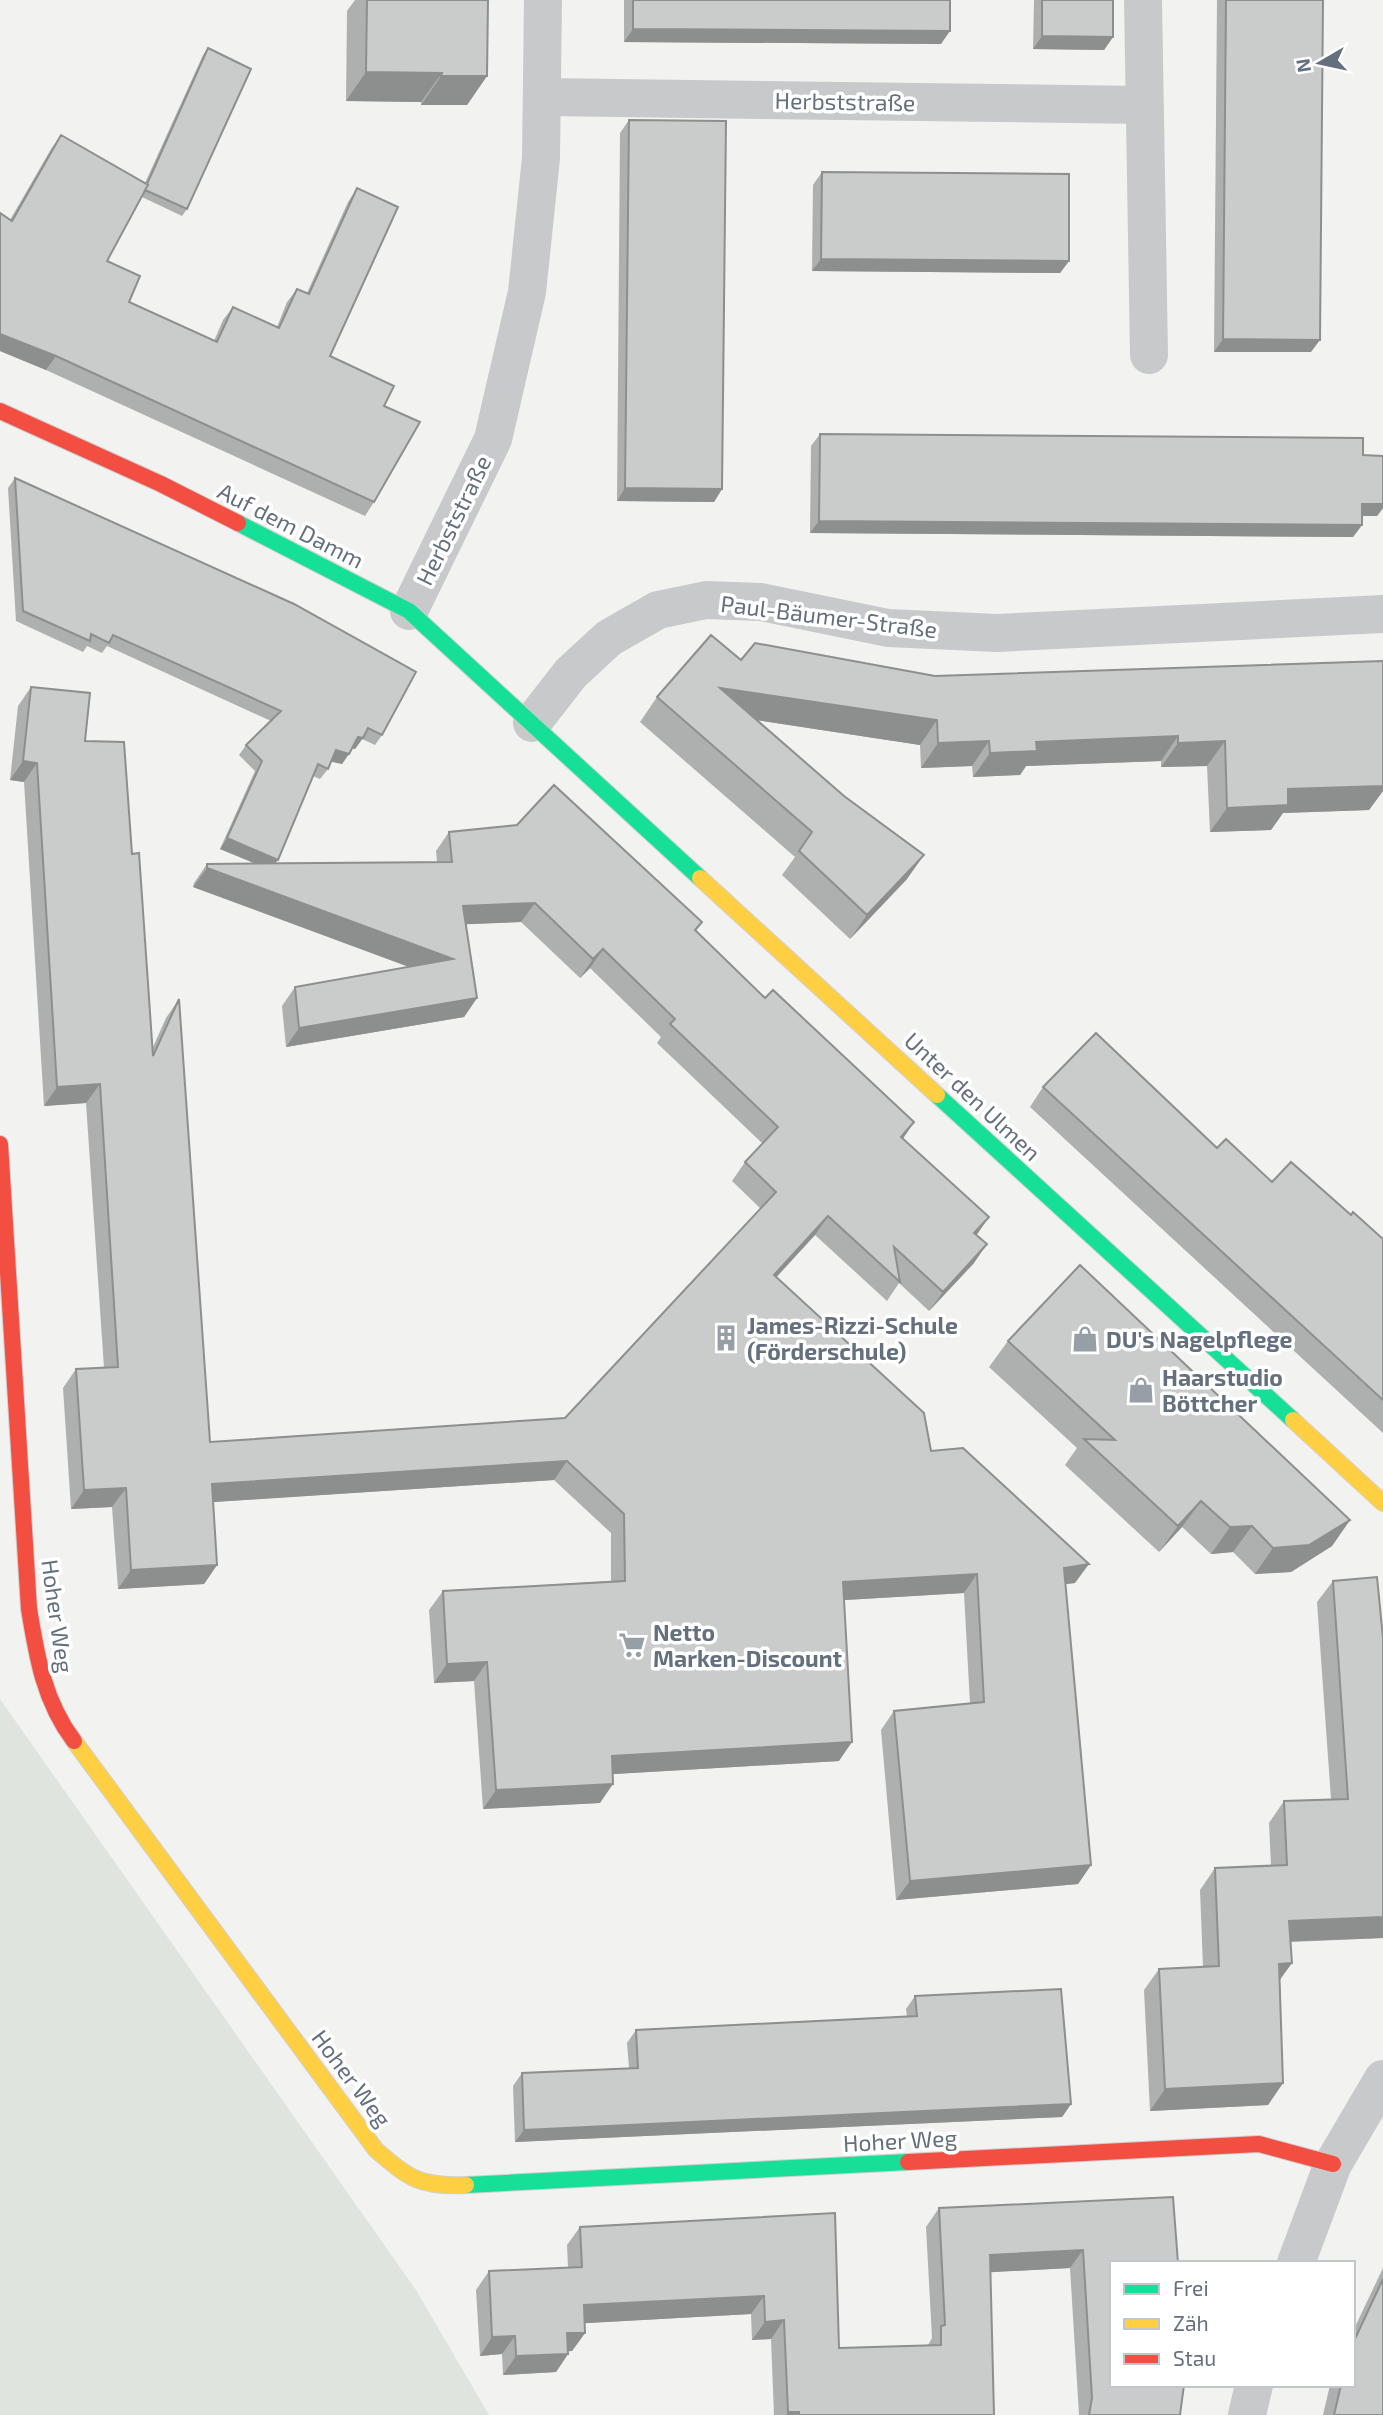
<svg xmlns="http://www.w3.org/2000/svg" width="1383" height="2415" font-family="'Exo 2',sans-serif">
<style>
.green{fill:#e0e4de}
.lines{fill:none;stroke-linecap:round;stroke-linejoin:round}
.fast-casing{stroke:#d0d0d0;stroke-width:18}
.slow-casing{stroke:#d0d0d0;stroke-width:18}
.jam-casing{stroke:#d0d0d0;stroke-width:18}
.street{stroke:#c8c9ca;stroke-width:38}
.fast{stroke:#16e098;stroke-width:16}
.slow{stroke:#ffcf43;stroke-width:16}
.jam{stroke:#f24e42;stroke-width:16}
.wall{fill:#aeafaf}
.shaded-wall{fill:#8d8e8e}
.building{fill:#cacbcb;stroke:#8d8e8e;stroke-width:2}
.labels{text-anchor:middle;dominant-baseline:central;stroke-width:7;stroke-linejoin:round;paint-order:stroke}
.street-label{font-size:23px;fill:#65707e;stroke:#fff}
.poi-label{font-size:23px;font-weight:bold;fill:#65707e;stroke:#fff;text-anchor:start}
</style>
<rect width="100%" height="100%" fill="#f2f2f0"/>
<path class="green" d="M 0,1699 L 416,2290 L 489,2415 L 0,2415 Z"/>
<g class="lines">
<g class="fast-casing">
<path id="fast" d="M 238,523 L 409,611 L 700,878
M 937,1095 L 1293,1420
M 466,2185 L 908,2162"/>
</g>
<g class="slow-casing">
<path id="slow" d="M 700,878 L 937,1095
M 1293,1420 L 1383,1503
M 74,1741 L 376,2150 C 410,2179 420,2187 466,2185"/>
</g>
<g class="jam-casing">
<path id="jam" d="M 0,411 L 161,484 L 238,523
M 0,1144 L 29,1609 C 37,1658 44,1701 74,1741
M 908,2162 L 1259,2144 L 1333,2164"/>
</g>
<path class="street" d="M 1143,0 L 1149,355
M 544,97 L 1145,105
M 409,611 L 493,439 L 527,292 L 541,158 L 543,0
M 532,723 L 571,673 L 609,638 L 658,610 L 706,600 L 761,602 L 888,628 L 997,633 L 1383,614
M 1296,2263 L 1333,2164 L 1383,2079
M 1247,2415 L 1254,2385"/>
<use href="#fast" class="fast"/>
<use href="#slow" class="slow"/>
<use href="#jam" class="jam"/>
</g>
<path class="wall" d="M 355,0 L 488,0 L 487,76 L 467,105 L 421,105 L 421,102 L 346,101 L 347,11 Z
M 624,0 L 950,0 L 941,44 L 624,42 Z
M 1034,0 L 1113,0 L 1113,37 L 1104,50 L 1033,49 Z
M 1217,0 L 1323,0 L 1311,352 L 1214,352 Z
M 208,48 L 187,209 L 182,216 L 142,197 L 107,261 L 129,302 L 214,341 L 223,320 L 233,307 L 277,327 L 287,302 L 297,289 L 307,293 L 348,202 L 357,188 L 330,356 L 384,406 L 374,502 L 365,516 L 46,370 L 0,351 L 0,213 L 10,220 L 51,149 L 61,135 L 145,183 L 203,55 Z
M 629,120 L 722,489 L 714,502 L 617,501 L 620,133 Z
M 822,172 L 1069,261 L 1060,273 L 812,271 L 813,185 Z
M 820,434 L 1383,456 L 1383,508 L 1377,516 L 1362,516 L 1362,525 L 1353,537 L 810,533 L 811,446 Z
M 15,478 L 382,735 L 375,745 L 362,739 L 355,749 L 352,748 L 342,764 L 331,761 L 328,769 L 320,779 L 313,776 L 275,863 L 437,862 L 436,851 L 449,832 L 702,922 L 696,931 L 765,998 L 914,1122 L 903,1139 L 977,1235 L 974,1263 L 929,1311 L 899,1283 L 887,1301 L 815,1235 L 776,1277 L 931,1451 L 1075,1583 L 1065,1584 L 1091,1865 L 1078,1884 L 896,1900 L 881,1730 L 894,1711 L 970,1704 L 964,1593 L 844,1600 L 839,1761 L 613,1774 L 600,1803 L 483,1809 L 474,1681 L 434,1683 L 429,1610 L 443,1591 L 611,1581 L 611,1533 L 554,1480 L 213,1502 L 217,1565 L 204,1584 L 118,1589 L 112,1507 L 71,1509 L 63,1388 L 76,1369 L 104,1368 L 86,1103 L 44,1106 L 24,782 L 10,780 L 18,706 L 31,687 L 85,741 L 132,854 L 153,1047 L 166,1018 L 179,999 L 210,1442 L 565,1418 L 761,1209 L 732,1181 L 745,1162 L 763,1144 L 657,1043 L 661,1037 L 590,968 L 580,978 L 521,922 L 466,924 L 477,998 L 464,1017 L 286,1047 L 282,1006 L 295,987 L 409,967 L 193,887 L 194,883 L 207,864 L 255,863 L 220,849 L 255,771 L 239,755 L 246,745 L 271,721 L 107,646 L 102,653 L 87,646 L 83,652 L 16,621 L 8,488 Z
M 741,660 L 935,676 L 1383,661 L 1383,791 L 1369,810 L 1283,813 L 1271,830 L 1210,832 L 1207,766 L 1161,767 L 1161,761 L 1026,766 L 1020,775 L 973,777 L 972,766 L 921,768 L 920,745 L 757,720 L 907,879 L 850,939 L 782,875 L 795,857 L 640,722 L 657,697 Z
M 1043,1087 L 1217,1148 L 1272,1182 L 1351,1215 L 1383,1239 L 1383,1433 L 1030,1107 Z
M 1008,1341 L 1350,1520 L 1332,1546 L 1291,1572 L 1255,1574 L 1233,1552 L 1211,1554 L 1182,1527 L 1159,1552 L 1065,1465 L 1077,1448 L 989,1367 Z
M 1333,1581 L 1383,1638 L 1383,1938 L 1291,1942 L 1292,1963 L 1280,1980 L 1283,2083 L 1268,2105 L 1150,2111 L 1144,1990 L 1159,1969 L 1203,1967 L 1200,1890 L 1215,1868 L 1271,1865 L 1269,1823 L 1284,1801 L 1331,1799 L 1317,1602 Z
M 915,1996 L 1071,2104 L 1062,2117 L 515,2142 L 513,2086 L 522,2073 L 629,2068 L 627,2043 L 636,2030 L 907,2017 L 906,2009 Z
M 1173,2197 L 1180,2415 L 1079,2415 L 1070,2268 L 990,2272 L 994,2415 L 774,2415 L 771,2339 L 752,2340 L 751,2314 L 585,2323 L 585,2333 L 572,2351 L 568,2351 L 568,2354 L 556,2372 L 503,2375 L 502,2354 L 480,2356 L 476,2290 L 489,2271 L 568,2268 L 567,2245 L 580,2227 L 835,2213 L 839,2348 L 928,2345 L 932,2338 L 926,2227 L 939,2208 Z
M 1383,2268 L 1383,2415 L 1323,2415 L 1330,2385 L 1353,2385 L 1353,2331 Z"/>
<path class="shaded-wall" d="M 633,29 L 950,31 L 941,44 L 624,42 Z
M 1042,36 L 1113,37 L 1104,50 L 1033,49 Z
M 366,72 L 442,73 L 421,102 L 346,101 Z
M 441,76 L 487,76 L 467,105 L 421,105 Z
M 821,259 L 1069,261 L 1060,273 L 812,271 Z
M 0,334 L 56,356 L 46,370 L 0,351 Z
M 1223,339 L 1320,340 L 1311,352 L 1214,352 Z
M 625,488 L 722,489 L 714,502 L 617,501 Z
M 1362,504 L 1383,504 L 1383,508 L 1377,516 L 1354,516 Z
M 819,521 L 1362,525 L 1353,537 L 810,533 Z
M 720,688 L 937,720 L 920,745 L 703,712 Z
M 1178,736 L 1161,761 L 1026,766 L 1020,775 L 973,777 L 990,753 L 1036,742 Z
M 358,737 L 363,738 L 355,749 L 351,748 Z
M 989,741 L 972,766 L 921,768 L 938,743 Z
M 1225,741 L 1207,766 L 1161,767 L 1178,743 Z
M 336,750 L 349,754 L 342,764 L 328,761 Z
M 23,761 L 37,763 L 24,782 L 10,780 Z
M 1383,773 L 1383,791 L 1369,810 L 1283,813 L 1271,830 L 1210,832 L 1227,808 L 1288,789 Z
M 227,838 L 278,860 L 270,870 L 220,849 Z
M 924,855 L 907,879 L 850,939 L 867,915 Z
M 207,868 L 453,959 L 439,978 L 193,887 Z
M 535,903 L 521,922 L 449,925 L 463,906 Z
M 603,949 L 590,968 L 580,978 L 593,959 Z
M 477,998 L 464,1017 L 286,1047 L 299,1028 Z
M 100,1084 L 86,1103 L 44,1106 L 57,1087 Z
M 914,1122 L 901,1141 L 901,1137 Z
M 828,1216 L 815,1235 L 761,1294 L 774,1275 Z
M 989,1217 L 976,1236 L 974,1233 Z
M 987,1244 L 974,1263 L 929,1311 L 943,1292 Z
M 567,1461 L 554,1480 L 199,1503 L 212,1484 Z
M 126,1488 L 112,1507 L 71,1509 L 84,1490 Z
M 1201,1501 L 1182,1527 L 1159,1552 L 1178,1526 Z
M 1350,1520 L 1332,1546 L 1291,1572 L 1255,1574 L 1273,1548 Z
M 1252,1526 L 1233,1552 L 1211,1554 L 1230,1527 Z
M 1089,1564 L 1075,1583 L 1050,1586 L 1064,1568 Z
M 217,1565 L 204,1584 L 118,1589 L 131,1570 Z
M 977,1574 L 964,1593 L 829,1601 L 843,1582 Z
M 487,1662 L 474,1681 L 434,1683 L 447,1664 Z
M 852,1742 L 839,1761 L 598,1775 L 612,1756 Z
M 613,1784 L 600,1803 L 483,1809 L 496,1790 Z
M 1091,1865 L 1078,1884 L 896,1900 L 910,1881 Z
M 1383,1917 L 1383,1938 L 1274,1942 L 1289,1921 Z
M 1292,1963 L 1276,1984 L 1279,1964 Z
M 1283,2083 L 1268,2105 L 1150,2111 L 1165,2089 Z
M 1071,2104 L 1062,2117 L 515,2142 L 524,2130 Z
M 1083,2250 L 1070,2268 L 977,2273 L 990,2255 Z
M 764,2296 L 751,2314 L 571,2324 L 584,2305 Z
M 784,2320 L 771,2339 L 752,2340 L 765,2322 Z
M 567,2333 L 585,2333 L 572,2351 L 554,2352 Z
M 515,2336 L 502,2354 L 480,2356 L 492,2337 Z
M 568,2354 L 556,2372 L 503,2375 L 516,2356 Z
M 788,2412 L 799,2412 L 797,2415 L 786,2415 Z"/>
<path class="building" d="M 367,0 L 488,0 L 487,76 L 441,76 L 442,73 L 366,72 Z
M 633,0 L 950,0 L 950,31 L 633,29 Z
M 1042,0 L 1113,0 L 1113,37 L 1042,36 Z
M 1226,0 L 1323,0 L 1320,340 L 1223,339 Z
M 208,48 L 251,69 L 187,209 L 145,190 L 148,185 L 147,184 Z
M 629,120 L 726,121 L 722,489 L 625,488 Z
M 61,135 L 148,185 L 107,261 L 140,276 L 129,302 L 217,342 L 233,307 L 279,328 L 297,289 L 309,294 L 357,188 L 398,207 L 330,356 L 394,386 L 384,406 L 420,422 L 374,502 L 56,356 L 0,334 L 0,213 L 12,221 Z
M 822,172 L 1069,174 L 1069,261 L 821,259 Z
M 820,434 L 1363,438 L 1363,455 L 1383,456 L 1383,504 L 1362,504 L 1362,525 L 819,521 Z
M 15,478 L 294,604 L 416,672 L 382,735 L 368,728 L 363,738 L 358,737 L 349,754 L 336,750 L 328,769 L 318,764 L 278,860 L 227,838 L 262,761 L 246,745 L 281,711 L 113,635 L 109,643 L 91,634 L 90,641 L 23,611 Z
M 711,635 L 741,660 L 755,643 L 935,676 L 1383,661 L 1383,786 L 1288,789 L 1288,805 L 1227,808 L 1225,741 L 1178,743 L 1178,736 L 1036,742 L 1037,751 L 990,753 L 989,741 L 938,743 L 937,720 L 720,688 L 844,796 L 924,855 L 867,915 L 799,851 L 812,832 L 657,697 Z
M 31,687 L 90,693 L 85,741 L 124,742 L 132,854 L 139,853 L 153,1056 L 179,999 L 210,1442 L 565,1418 L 776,1192 L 745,1162 L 778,1127 L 670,1024 L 675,1019 L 603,949 L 593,959 L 535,903 L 463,906 L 477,998 L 299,1028 L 295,987 L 453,959 L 207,868 L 207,864 L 452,862 L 449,832 L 517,825 L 554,785 L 702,922 L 695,930 L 765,998 L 773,990 L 914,1122 L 901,1137 L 989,1217 L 974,1233 L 987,1244 L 943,1292 L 894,1247 L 900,1282 L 828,1216 L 774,1275 L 924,1413 L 931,1451 L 963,1448 L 1089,1564 L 1064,1568 L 1091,1865 L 910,1881 L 894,1711 L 984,1702 L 977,1574 L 843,1582 L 852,1742 L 612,1756 L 613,1784 L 496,1790 L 487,1662 L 447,1664 L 443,1591 L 625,1581 L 624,1514 L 567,1461 L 212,1484 L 217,1565 L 131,1570 L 126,1488 L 84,1490 L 76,1369 L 118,1367 L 100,1084 L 57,1087 L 37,763 L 23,761 Z
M 1096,1033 L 1217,1148 L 1226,1139 L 1272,1182 L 1291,1162 L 1351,1215 L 1353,1212 L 1383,1239 L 1383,1400 L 1043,1087 Z
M 1080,1265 L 1350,1520 L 1309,1545 L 1273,1548 L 1252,1526 L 1230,1527 L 1201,1501 L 1178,1526 L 1084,1439 L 1115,1440 L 1008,1341 Z
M 1377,1577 L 1383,1638 L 1383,1917 L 1289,1921 L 1292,1963 L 1279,1964 L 1283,2083 L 1165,2089 L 1159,1969 L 1219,1966 L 1215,1868 L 1287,1865 L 1284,1801 L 1348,1799 L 1333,1581 Z
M 1061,1989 L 1071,2104 L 524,2130 L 522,2073 L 638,2068 L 636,2030 L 917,2016 L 915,1996 Z
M 1173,2197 L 1178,2263 L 1112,2263 L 1112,2385 L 1184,2385 L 1180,2415 L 1089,2415 L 1092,2398 L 1083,2250 L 990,2255 L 994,2415 L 799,2415 L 799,2412 L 788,2412 L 784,2320 L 765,2322 L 764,2296 L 584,2305 L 585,2333 L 567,2333 L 568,2354 L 516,2356 L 515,2336 L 492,2337 L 489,2271 L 582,2267 L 580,2227 L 835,2213 L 839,2348 L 941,2345 L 941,2326 L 945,2325 L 939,2208 Z
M 1383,2279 L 1383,2415 L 1334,2415 L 1341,2385 L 1353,2385 L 1353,2343 Z"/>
<defs>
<g id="building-bare" transform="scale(2.1)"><path d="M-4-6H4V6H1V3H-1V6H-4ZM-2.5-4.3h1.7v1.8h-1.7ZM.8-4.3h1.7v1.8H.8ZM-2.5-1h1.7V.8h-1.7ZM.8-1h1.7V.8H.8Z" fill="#969ea6" stroke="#fff" stroke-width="2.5" paint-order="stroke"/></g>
<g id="shop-bare" transform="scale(2.1)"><path d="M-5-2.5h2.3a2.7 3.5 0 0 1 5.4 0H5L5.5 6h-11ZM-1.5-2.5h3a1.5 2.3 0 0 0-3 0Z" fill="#969ea6" stroke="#fff" stroke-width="2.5" paint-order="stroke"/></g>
<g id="supermarket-bare" transform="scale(2.1)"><path d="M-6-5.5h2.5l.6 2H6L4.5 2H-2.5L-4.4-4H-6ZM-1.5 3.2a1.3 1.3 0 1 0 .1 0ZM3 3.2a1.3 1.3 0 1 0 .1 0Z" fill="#969ea6" stroke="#fff" stroke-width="2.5" paint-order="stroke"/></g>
</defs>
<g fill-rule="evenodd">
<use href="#building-bare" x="726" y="1338"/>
<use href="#shop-bare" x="1085" y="1339"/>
<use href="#shop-bare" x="1141" y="1390"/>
<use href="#supermarket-bare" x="632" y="1645"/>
</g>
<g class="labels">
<g class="street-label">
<text transform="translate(845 101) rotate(1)">Herbststraße</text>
<text transform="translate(453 520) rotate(-64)">Herbststraße</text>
<text transform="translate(291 525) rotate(27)">Auf dem Damm</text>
<text transform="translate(829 616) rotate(7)">Paul-Bäumer-Straße</text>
<text transform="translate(973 1096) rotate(43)">Unter den Ulmen</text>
<text transform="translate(58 1616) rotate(82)">Hoher Weg</text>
<text transform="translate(352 2078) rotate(53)">Hoher Weg</text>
<text transform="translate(900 2140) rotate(-3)">Hoher Weg</text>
</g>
<g class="poi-label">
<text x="747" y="1325">James-Rizzi-Schule<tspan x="747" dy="26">(Förderschule)</tspan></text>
<text x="1106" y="1339">DU's Nagelpflege</text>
<text x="1162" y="1377">Haarstudio<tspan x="1162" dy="26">Böttcher</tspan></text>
<text x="653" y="1632">Netto<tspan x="653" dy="26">Marken-Discount</tspan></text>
</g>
</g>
<rect x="1110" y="2261" width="245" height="126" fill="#ffffff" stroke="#c1c6cb" stroke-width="2"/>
<rect x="1124" y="2284" width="35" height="10" fill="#16e098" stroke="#c1c6cb" stroke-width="2"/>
<text x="1173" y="2296" font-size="21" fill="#65707e">Frei</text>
<rect x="1124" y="2319" width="35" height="10" fill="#ffcf43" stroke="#c1c6cb" stroke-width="2"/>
<text x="1173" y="2331" font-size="21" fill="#65707e">Zäh</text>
<rect x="1124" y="2354" width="35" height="10" fill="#f24e42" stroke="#c1c6cb" stroke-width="2"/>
<text x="1173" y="2366" font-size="21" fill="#65707e">Stau</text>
<g transform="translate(1320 63) rotate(261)" stroke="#ffffff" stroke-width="5" paint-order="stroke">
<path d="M0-5L12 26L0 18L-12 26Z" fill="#65707e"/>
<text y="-10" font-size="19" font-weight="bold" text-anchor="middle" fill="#65707e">N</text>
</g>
</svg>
